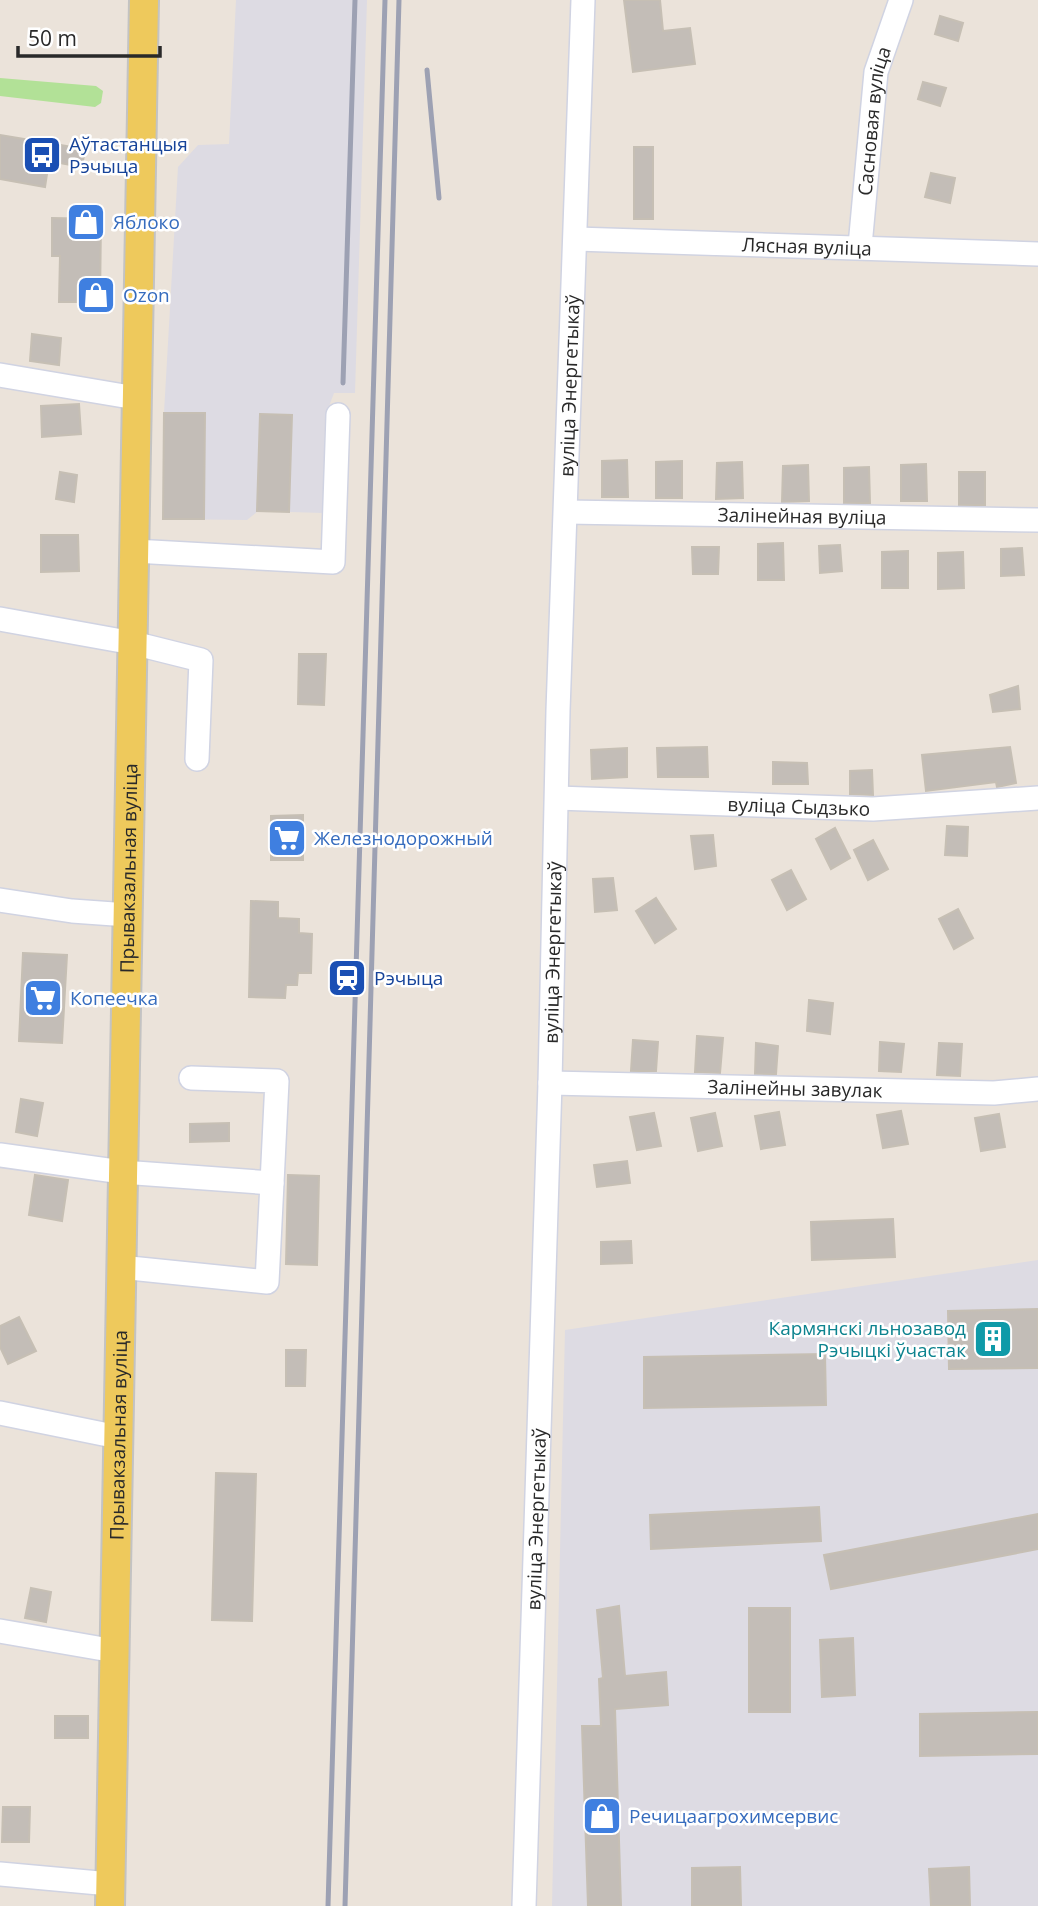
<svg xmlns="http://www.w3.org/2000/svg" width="1038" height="1906" font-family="'Open Sans',sans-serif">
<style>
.industrial{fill:#dddbe3}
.green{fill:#b2e197}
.building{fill:#c3bdb7;stroke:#c6bfb4;stroke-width:2}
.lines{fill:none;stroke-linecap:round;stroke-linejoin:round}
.minor-casing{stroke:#d0d3e2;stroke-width:26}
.major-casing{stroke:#c3c3c3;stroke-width:32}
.minor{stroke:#fff;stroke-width:23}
.major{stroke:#eec95c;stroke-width:28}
.rail{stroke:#9da1b3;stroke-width:5}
.labels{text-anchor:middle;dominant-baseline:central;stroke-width:5;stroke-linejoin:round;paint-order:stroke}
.street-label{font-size:19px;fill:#292929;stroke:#fff}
.transit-label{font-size:19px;fill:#164399;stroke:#fff;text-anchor:start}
.shop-label{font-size:19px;fill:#366cbe;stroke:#fff;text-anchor:start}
.culture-label{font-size:19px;fill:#0d838f;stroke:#fff;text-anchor:end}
</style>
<rect width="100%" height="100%" fill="#ebe3da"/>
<path class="industrial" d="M 236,0 L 367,0 L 355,393 L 334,393 L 325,417 L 323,513 L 258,511 L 247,520 L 163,519 L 164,413 L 178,167 L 198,145 L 229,144 Z
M 1038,1260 L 1038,1906 L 552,1906 L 565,1330 Z"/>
<path class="green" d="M 0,78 L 96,86 L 103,91 L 101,103 L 95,107 L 0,96 Z"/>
<path class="building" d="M 624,0 L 660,0 L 663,31 L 690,28 L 695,64 L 633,72 Z
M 940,16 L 963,23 L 958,41 L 935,34 Z
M 923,82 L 946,88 L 940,106 L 918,99 Z
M 0,135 L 85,149 L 82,167 L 49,161 L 45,187 L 0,179 Z
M 634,147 L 653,147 L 653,219 L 634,219 Z
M 931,173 L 955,178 L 950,203 L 925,197 Z
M 52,218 L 101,219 L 100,302 L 59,302 L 60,256 L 52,256 Z
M 32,334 L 61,338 L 59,365 L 30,361 Z
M 79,404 L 81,434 L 42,437 L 41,406 Z
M 164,413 L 205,413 L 204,519 L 163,519 Z
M 260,414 L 292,415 L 289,512 L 257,511 Z
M 627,460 L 628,497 L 602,497 L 602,461 Z
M 682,461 L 682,498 L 656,498 L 656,462 Z
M 742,462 L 743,498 L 716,499 L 717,463 Z
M 926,464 L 927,501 L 901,501 L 901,465 Z
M 808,465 L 809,501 L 782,502 L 783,466 Z
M 869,467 L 870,503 L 844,503 L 844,468 Z
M 60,472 L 77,475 L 74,502 L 56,499 Z
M 959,472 L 985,472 L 985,505 L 959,505 Z
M 41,535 L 78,535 L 79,571 L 41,572 Z
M 783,543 L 784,580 L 758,580 L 758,544 Z
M 840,545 L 842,571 L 820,573 L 819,546 Z
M 692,547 L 719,547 L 718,574 L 693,574 Z
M 1022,548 L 1024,575 L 1001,576 L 1001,549 Z
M 908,551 L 908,588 L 882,588 L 882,552 Z
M 963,552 L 964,588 L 938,589 L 938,553 Z
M 299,654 L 326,654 L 324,705 L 298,704 Z
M 1018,686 L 1020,709 L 993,712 L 990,695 Z
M 707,747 L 708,777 L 658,777 L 657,748 Z
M 1010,747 L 1016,783 L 997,787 L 996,782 L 926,791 L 922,755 Z
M 627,748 L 627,777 L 592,779 L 591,750 Z
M 773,762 L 807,763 L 808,784 L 773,784 Z
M 872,770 L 873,795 L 850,794 L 850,771 Z
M 303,815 L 303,860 L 271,860 L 271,816 Z
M 947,826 L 968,827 L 967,856 L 945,855 Z
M 835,828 L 850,858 L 831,869 L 816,839 Z
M 713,835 L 716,866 L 695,869 L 691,836 Z
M 873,840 L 888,869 L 868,880 L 854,850 Z
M 791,870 L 806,899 L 787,910 L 772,880 Z
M 613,878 L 617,910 L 595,912 L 593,879 Z
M 656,898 L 676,929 L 655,943 L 636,911 Z
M 251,901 L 278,902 L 278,918 L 299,919 L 299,933 L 312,934 L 311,973 L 298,973 L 297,985 L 286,985 L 285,998 L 249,997 Z
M 958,909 L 973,938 L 954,949 L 939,919 Z
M 23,953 L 67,955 L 62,1043 L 19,1041 Z
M 809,1000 L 833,1003 L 830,1034 L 807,1031 Z
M 697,1036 L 723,1038 L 720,1073 L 695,1072 Z
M 633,1040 L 658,1042 L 656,1071 L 631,1071 Z
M 880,1042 L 904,1044 L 901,1072 L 879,1071 Z
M 756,1043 L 778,1046 L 776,1074 L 755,1074 Z
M 939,1043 L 962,1044 L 960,1076 L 937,1075 Z
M 21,1099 L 43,1103 L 37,1136 L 16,1132 Z
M 901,1111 L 908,1144 L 883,1148 L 877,1115 Z
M 779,1112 L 785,1145 L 761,1149 L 755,1116 Z
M 654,1113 L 661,1146 L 637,1150 L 630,1117 Z
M 715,1113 L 722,1146 L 698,1151 L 691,1118 Z
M 999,1114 L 1005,1147 L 981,1151 L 975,1118 Z
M 229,1123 L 229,1141 L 190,1142 L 190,1124 Z
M 627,1161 L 630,1183 L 597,1187 L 594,1165 Z
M 35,1175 L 68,1180 L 62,1221 L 29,1215 Z
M 288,1175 L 319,1176 L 317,1265 L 286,1264 Z
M 893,1219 L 895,1257 L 812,1260 L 811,1222 Z
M 631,1241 L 632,1263 L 601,1264 L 601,1242 Z
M 1038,1309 L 1038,1368 L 949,1369 L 948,1311 Z
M 19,1317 L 36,1351 L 8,1364 L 0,1347 L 0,1326 Z
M 286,1350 L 306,1350 L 305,1386 L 286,1386 Z
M 825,1354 L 826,1405 L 644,1408 L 644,1357 Z
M 216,1473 L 256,1474 L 252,1621 L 212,1620 Z
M 819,1507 L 821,1541 L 651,1549 L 650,1515 Z
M 1038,1514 L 1038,1549 L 831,1589 L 824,1555 Z
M 31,1588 L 51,1592 L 46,1622 L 25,1618 Z
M 619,1606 L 625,1676 L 666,1672 L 668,1705 L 615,1709 L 621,1906 L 588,1906 L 582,1726 L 601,1726 L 599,1679 L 603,1678 L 597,1610 Z
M 749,1608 L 790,1608 L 790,1712 L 749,1712 Z
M 853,1638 L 855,1695 L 822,1697 L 820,1640 Z
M 1038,1712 L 1038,1754 L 920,1756 L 920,1714 Z
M 55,1716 L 88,1716 L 88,1738 L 55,1738 Z
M 3,1807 L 30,1807 L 29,1842 L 2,1842 Z
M 740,1867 L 741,1906 L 692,1906 L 692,1868 Z
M 969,1867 L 970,1906 L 931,1906 L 929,1869 Z"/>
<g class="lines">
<g class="minor-casing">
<g id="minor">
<path id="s1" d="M 576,239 L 1038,254"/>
<path id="s2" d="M 860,246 L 876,72 L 901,0"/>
<path d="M 0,375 L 136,398"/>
<path id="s3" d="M 566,512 L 1038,520"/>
<path d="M 134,551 L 333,562 L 338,415"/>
<path d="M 0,619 L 133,643 L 201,660 L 197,759"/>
<path id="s4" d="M 557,798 L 873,809 L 1038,798"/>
<path d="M 0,900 L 72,911 L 128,915"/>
<path d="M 191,1078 L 277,1081 L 272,1183"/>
<path id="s5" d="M 550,1083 L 994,1093 L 1038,1089"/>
<path d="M 0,1155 L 122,1172 L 272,1183 L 267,1282 L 120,1267"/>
<path d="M 0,1413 L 118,1437"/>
<path d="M 0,1631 L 115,1651"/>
<path d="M 0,1874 L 110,1884"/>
<path id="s6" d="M 524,1906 L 550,1083 L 558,711 L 583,0"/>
</g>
</g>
<g class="major-casing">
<g id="major">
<path id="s7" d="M 110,1906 L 144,0"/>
</g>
</g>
<use href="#minor" class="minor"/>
<use href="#major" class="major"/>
<path class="rail" d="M 427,70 L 439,198
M 343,383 L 355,0
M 328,1906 L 385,0
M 345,1906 L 399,0"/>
</g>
<defs>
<g id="bus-square" transform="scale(2.0125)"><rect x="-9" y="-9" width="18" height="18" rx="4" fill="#1a4fb4" stroke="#fff"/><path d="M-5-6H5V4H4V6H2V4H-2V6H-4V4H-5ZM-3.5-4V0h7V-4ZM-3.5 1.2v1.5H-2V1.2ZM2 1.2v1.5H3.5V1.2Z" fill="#fff"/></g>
<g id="shop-square" transform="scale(2.0125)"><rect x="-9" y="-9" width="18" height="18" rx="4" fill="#3f7fe0" stroke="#fff"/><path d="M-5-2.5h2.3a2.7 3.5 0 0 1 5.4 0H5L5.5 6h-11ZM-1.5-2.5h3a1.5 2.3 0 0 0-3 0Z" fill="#fff"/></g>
<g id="supermarket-square" transform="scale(2.0125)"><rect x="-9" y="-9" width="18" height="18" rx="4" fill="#3f7fe0" stroke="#fff"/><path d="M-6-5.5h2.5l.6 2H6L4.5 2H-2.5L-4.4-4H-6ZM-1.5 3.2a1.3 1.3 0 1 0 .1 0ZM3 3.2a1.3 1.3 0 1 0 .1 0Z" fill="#fff"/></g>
<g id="station-square" transform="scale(2.0125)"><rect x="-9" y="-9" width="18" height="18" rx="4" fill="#1a4fb4" stroke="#fff"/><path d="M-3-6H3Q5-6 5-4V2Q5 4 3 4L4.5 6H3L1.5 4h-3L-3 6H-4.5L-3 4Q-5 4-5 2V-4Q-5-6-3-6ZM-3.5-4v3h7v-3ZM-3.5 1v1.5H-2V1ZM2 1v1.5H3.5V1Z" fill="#fff"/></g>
<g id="building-square" transform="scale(2.0125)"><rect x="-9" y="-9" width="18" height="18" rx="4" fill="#0f9aa8" stroke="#fff"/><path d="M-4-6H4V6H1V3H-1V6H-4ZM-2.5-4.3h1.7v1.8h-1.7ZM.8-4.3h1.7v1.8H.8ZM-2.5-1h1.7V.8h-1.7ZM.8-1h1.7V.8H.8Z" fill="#fff"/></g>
</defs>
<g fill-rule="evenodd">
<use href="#bus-square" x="42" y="155"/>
<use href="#shop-square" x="86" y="222"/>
<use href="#shop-square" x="96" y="295"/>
<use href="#supermarket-square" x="287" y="838"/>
<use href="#station-square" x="347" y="978"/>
<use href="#supermarket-square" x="43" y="998"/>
<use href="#building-square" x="993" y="1339"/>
<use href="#shop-square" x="602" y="1816"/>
</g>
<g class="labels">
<g class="street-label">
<text stroke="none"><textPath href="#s2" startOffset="126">Сасновая вуліца</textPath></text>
<text stroke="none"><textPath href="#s1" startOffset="231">Лясная вуліца</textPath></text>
<text stroke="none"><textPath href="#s6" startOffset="1521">вуліца Энергетыкаў</textPath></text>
<text stroke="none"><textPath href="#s3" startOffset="236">Залінейная вуліца</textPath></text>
<text stroke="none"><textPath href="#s4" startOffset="242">вуліца Сыдзько</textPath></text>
<text stroke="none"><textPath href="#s7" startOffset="1038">Прывакзальная вуліца</textPath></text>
<text stroke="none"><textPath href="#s6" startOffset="954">вуліца Энергетыкаў</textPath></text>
<text stroke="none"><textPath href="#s5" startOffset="245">Залінейны завулак</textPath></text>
<text stroke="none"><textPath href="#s7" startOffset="471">Прывакзальная вуліца</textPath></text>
<text stroke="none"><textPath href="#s6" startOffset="387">вуліца Энергетыкаў</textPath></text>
</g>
<g class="transit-label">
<text x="69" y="144">Аўтастанцыя<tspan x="69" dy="22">Рэчыца</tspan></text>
<text x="374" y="978">Рэчыца</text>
</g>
<g class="shop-label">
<text x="113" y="222">Яблоко</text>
<text x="123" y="295">Ozon</text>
<text x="314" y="838">Железнодорожный</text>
<text x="70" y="998">Копеечка</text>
<text x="629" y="1816">Речицаагрохимсервис</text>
</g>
<g class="culture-label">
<text x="966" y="1328">Кармянскі льнозавод<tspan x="966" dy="22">Рэчыцкі ўчастак</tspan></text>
</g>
</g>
<path d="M18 46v10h142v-10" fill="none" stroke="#292929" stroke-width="3.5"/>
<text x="28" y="46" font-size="21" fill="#292929" stroke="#ffffff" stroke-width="5" paint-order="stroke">50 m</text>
</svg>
